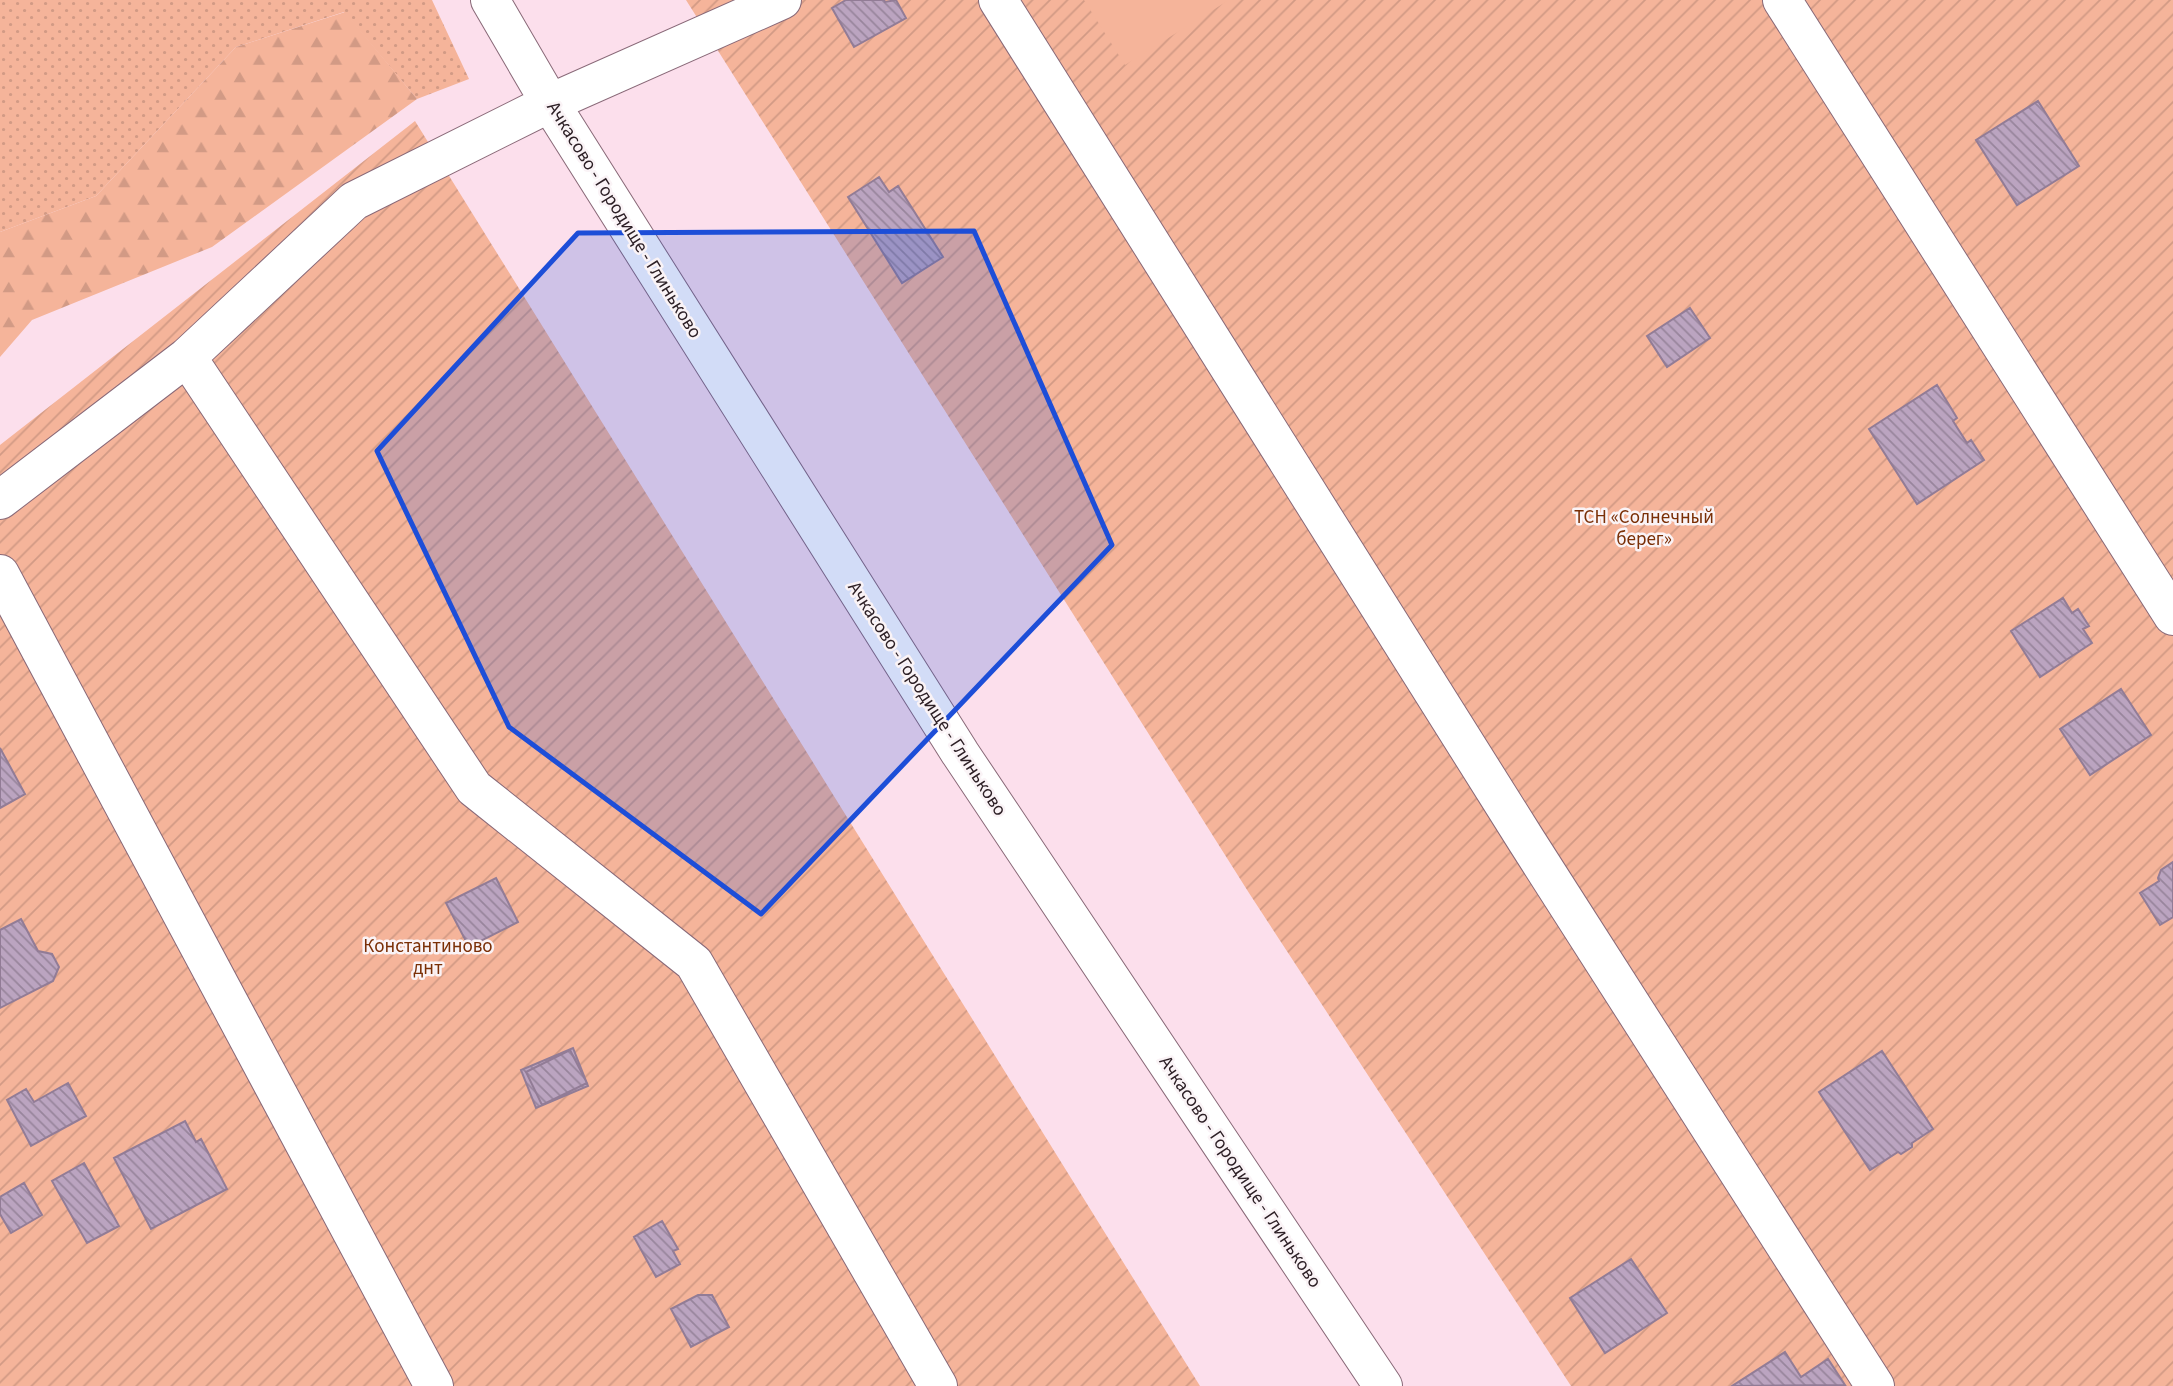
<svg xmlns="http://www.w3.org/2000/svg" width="2173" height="1386" font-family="'Source Sans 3',sans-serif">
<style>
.grass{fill:url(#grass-dots)}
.forest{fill:url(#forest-firs)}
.garden{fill:url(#garden-furrows)}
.pitch{fill:#f5b49a}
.building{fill:url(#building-back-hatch);stroke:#927c96;stroke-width:2}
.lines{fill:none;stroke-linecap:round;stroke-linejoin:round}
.minor-casing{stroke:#896978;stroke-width:40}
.minor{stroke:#fff;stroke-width:38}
.marked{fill:#1d4ed8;fill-opacity:0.2;stroke:#1d4ed8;stroke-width:5;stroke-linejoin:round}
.labels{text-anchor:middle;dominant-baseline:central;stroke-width:5;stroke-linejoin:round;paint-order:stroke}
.street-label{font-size:19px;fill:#2d2026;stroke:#faf3f6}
.park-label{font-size:19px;fill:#7a2f06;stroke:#faf3f6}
</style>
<defs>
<pattern id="grass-dots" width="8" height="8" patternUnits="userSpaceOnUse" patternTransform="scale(1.75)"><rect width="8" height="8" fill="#f5b49a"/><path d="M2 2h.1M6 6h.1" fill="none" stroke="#d29a85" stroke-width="1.8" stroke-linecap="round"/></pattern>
<pattern id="forest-firs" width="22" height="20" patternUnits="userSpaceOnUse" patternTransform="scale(1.75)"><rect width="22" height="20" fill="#f5b49a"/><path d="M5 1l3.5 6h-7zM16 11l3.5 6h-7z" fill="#d29a85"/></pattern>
<pattern id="garden-furrows" width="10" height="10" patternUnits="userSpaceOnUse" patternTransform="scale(1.75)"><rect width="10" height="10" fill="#f5b49a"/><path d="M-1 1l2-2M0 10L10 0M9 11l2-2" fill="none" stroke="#d29a85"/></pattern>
<pattern id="building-back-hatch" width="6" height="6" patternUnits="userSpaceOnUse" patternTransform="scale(1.75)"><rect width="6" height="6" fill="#bba4c0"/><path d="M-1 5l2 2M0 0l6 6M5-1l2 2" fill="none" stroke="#98859c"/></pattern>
</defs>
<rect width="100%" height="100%" fill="#fcdfec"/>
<path class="grass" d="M 0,0 L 432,0 L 469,79 L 417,99 L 344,12 L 236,47 L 96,196 L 0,232 Z"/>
<path class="forest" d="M 345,12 L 417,99 L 212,247 L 32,320 L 0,357 L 0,232 L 96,196 L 236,47 Z"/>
<path class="garden" d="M 686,0 L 2173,0 L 2173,1386 L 1571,1386 L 1249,893 Z
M 415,121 L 1200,1386 L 0,1386 L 0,445 Z"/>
<path class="pitch" d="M 1084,0 L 1229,0 L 1125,65 Z"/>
<path class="building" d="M 846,0 L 884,0 L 885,2 L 896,0 L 906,18 L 854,47 L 832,8 Z
M 2038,101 L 2079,166 L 2017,205 L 1976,140 Z
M 879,177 L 889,192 L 898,186 L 943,257 L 902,283 L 848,197 Z
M 1690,308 L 1710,338 L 1667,367 L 1647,336 Z
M 1937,385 L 1957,418 L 1953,421 L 1967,443 L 1971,440 L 1984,460 L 1917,504 L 1869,429 Z
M 2063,598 L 2072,613 L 2078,609 L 2089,626 L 2083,629 L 2092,643 L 2040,677 L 2011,631 Z
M 2121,689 L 2151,735 L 2090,775 L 2060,729 Z
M 0,748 L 25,794 L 0,808 Z
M 2173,862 L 2173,917 L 2160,925 L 2140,893 L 2159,881 L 2158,878 L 2161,870 Z
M 496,878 L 518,922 L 469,947 L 446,903 Z
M 21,919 L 38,951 L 52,954 L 59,967 L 53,981 L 0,1008 L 0,930 Z
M 573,1048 L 588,1086 L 536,1108 L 521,1070 Z
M 570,1050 L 587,1083 L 542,1105 L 526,1072 Z
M 1882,1051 L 1933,1129 L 1912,1143 L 1912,1147 L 1901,1154 L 1898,1152 L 1870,1170 L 1819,1092 Z
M 68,1083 L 86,1116 L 31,1146 L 7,1100 L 26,1089 L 34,1102 Z
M 185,1121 L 196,1142 L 201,1139 L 227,1189 L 151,1229 L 114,1158 Z
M 84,1163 L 119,1226 L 87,1243 L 52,1181 Z
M 24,1183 L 42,1215 L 11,1233 L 0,1214 L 0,1197 Z
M 662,1221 L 678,1249 L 673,1251 L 680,1264 L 656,1277 L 634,1237 Z
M 1631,1259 L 1667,1313 L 1605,1353 L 1570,1298 Z
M 698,1295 L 712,1295 L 729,1327 L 691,1347 L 671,1309 Z
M 1785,1352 L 1801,1377 L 1828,1359 L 1845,1385 L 1732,1386 Z"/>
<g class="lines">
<g class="minor-casing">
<path id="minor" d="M 490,0 L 550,103 L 960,753 L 1383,1386
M 782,0 L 550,103 L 354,201 L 187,357 L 474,788 L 694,963 L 938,1386
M 998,0 L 1526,840 L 1875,1386
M 1782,0 L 2173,616
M 0,500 L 187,357
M 0,574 L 434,1386"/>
</g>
<use href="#minor" class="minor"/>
</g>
<path class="marked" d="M 974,231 L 1112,545 L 761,914 L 509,727 L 377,451 L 578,233 Z"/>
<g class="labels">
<g class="street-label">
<text transform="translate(624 220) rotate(58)">Ачкасово - Городище - Глиньково</text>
<text transform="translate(927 699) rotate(57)">Ачкасово - Городище - Глиньково</text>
<text transform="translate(1240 1172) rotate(56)">Ачкасово - Городище - Глиньково</text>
</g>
<g class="park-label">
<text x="1644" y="517">ТСН «Солнечный<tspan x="1644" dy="22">берег»</tspan></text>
<text x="428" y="946">Константиново<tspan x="428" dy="22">днт</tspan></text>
</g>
</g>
</svg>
